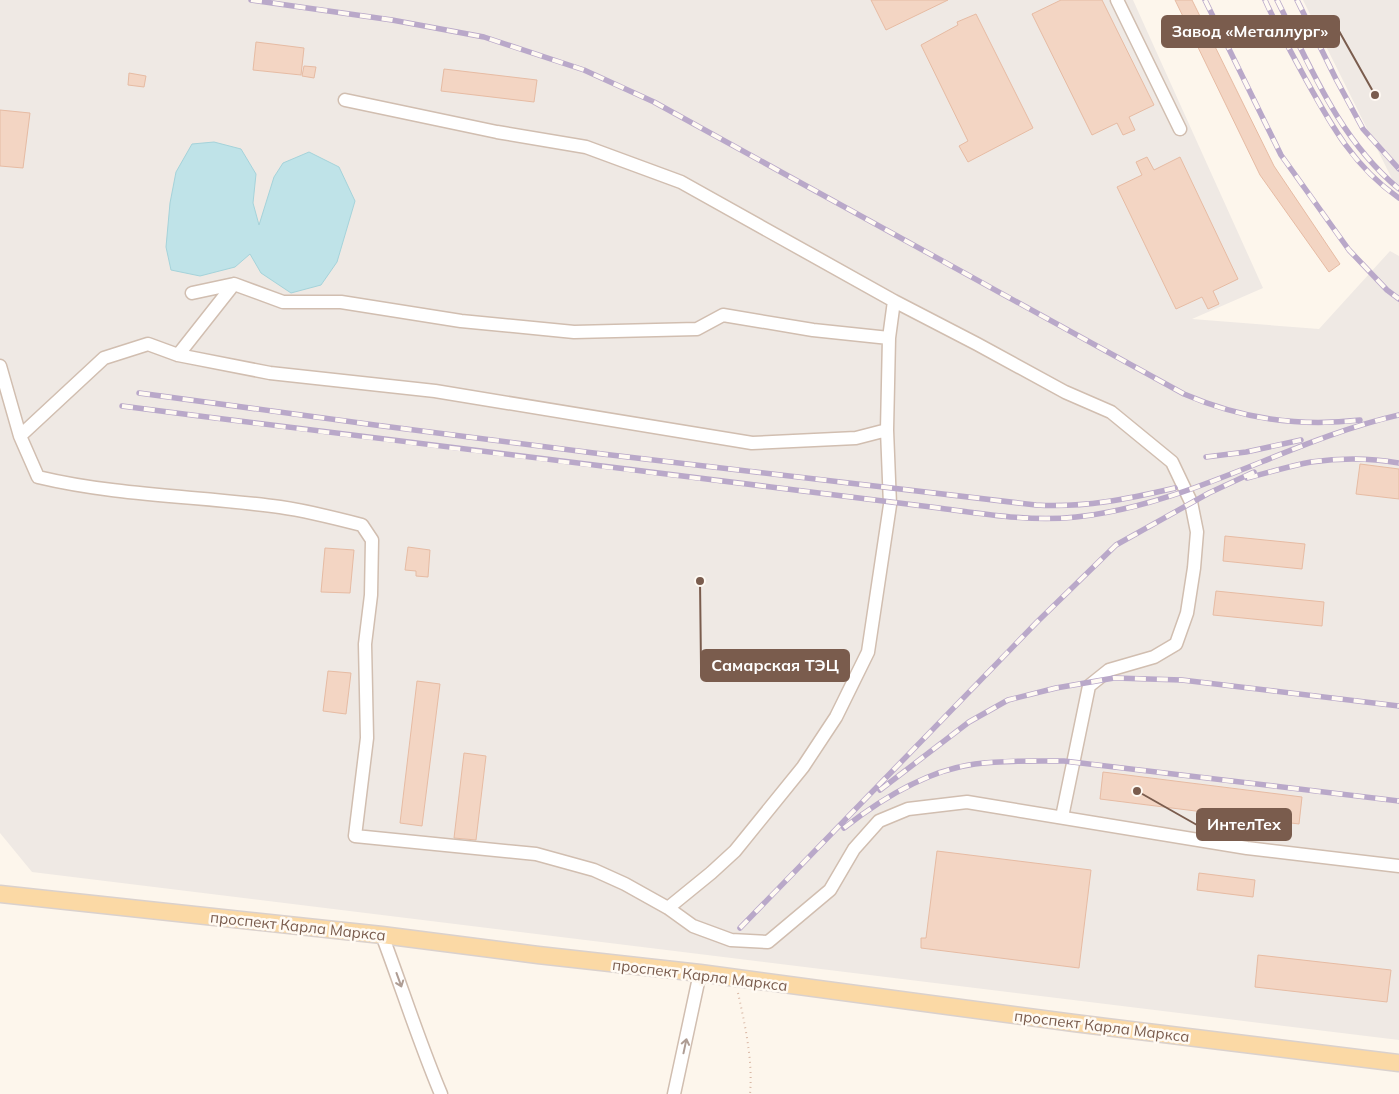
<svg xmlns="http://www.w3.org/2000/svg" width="1399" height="1094" font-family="Mulish,sans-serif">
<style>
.industrial{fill:#efe9e4}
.water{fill:#bfe3e8;stroke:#a5d3da}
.building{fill:#f3d5c3;stroke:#e6bba3}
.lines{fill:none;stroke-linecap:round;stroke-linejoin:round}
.minor-casing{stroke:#d1beb0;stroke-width:15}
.major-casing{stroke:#dad1cd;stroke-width:19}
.path{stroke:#d9b8a5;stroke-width:2;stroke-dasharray:1 4;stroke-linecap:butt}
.minor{stroke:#fff;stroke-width:12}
.major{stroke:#fbd9a5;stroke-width:16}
.rail-casing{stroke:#b9a8c9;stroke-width:5.5}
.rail{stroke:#fffaf3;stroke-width:4;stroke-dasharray:11;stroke-linecap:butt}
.oneway{stroke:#af9d94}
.labels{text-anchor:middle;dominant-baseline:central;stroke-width:5;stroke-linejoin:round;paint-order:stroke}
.street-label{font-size:15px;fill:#7a5c4d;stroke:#fffaf3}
.leader{fill:none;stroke:#7a5c4d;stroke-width:2}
.callout-dot{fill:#7a5c4d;stroke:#fffaf3;stroke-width:2}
.callout{fill:#7a5c4d;stroke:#7a5c4d;stroke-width:2}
.callout-label{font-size:16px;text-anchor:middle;font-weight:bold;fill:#fff}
</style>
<rect width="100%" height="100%" fill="#fdf6ec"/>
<path class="industrial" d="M 0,0 L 1133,0 L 1263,288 L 1192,319 L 1319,329 L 1390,251 L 1399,256 L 1399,1040 L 32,872 L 0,833 Z
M 1303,0 L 1399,0 L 1399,191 L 1398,191 Z"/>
<path class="water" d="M 214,142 L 241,149 L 256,174 L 253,203 L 259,225 L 274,177 L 283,163 L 309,152 L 339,167 L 355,201 L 337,262 L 321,285 L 291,293 L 261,273 L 250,254 L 235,267 L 200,276 L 171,270 L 166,247 L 170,203 L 176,172 L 192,144 Z"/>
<path class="building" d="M 871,0 L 948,0 L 886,30 Z
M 1061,0 L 1102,0 L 1154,105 L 1129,117 L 1135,130 L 1123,135 L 1117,123 L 1092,135 L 1032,14 Z
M 1175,0 L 1192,0 L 1274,166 L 1340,264 L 1329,272 L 1260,175 Z
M 976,14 L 1033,128 L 968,162 L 959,146 L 968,141 L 921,45 L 958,25 L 957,22 Z
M 256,42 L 304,48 L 301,75 L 253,70 Z
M 304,66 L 316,67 L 314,78 L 302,76 Z
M 444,69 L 537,80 L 534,102 L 441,91 Z
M 129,73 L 146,76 L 144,87 L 128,85 Z
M 0,110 L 30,113 L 23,168 L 0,166 Z
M 1147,157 L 1154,170 L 1180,157 L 1238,279 L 1213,291 L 1219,304 L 1208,309 L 1202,297 L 1176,309 L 1117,187 L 1142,175 L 1136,162 Z
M 1360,464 L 1399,469 L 1399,499 L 1356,494 Z
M 1225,536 L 1305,544 L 1302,569 L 1223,561 Z
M 408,547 L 430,550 L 428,577 L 416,576 L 416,571 L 405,570 Z
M 325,548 L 354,550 L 350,593 L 321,592 Z
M 1216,591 L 1324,602 L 1322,626 L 1213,615 Z
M 328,671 L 351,673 L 346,714 L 323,711 Z
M 417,681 L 440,684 L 422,826 L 400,823 Z
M 464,753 L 486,756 L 476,840 L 454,838 Z
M 1103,772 L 1302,797 L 1299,824 L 1100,799 Z
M 937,851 L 1091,870 L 1079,968 L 921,948 L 921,938 L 926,938 Z
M 1199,873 L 1255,880 L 1253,897 L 1197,890 Z
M 1258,955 L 1391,970 L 1387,1002 L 1255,987 Z"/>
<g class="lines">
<g class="minor-casing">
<path id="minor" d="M 1117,0 L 1180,129
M 345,100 L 497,132 L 586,147 L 681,182 L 894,301 L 977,344 L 1065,392 L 1111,412 L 1172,462 L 1191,502 L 1197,532 L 1194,568 L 1187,613 L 1176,644 L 1154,657 L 1109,670 L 1089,686 L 1062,817
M 192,293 L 234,284 L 283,302 L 341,302 L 461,321 L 574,332 L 697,329 L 723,315 L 813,330 L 889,338
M 178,355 L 234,284
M 0,366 L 20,436 L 38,477 C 117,496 199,496 280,507 C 308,511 335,518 362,525 L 372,540 L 371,595 L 365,644 L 367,738 L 355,836 L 536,854 L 594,870 L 625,884 L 668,908 L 693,926 L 731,940 L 768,942 L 830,890 L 854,849 L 879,821 L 908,809 L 967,802 L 1247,848 L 1399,866
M 20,436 L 104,358 L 148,344 L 178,355 L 270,373 L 435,391 L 752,443 L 856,438 L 887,430
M 668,908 L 711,873 L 735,851 L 803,767 L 836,717 L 868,652 L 890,505 L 887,430 L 889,338 L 894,301
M 382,935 C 402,988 419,1042 441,1094
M 674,1094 L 700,973"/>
</g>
<g class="major-casing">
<path id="major" d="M 0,894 L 382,935 L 538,955 L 700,973 L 1074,1023 L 1399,1063"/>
</g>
<path class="path" d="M 738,993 C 745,1025 753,1060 750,1094"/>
<use href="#minor" class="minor"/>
<use href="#major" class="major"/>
<g class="rail-casing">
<path id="rail" d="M 251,0 L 392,20 L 484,37 L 584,70 L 654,102 L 1184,394 C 1242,419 1298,427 1360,420
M 1205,0 L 1281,155 L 1349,250 L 1387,290 L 1399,299
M 1265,0 C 1277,27 1291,52 1305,78 C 1331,125 1354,167 1399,198
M 1277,0 C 1311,68 1339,139 1399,189
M 1297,0 L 1336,79 L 1363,129 L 1399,169
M 139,393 L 375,425 L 594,453 L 1036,505 C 1084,508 1128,499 1175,488
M 122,406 C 338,434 554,461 771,487 C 827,494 883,501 939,508 C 984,514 1031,522 1076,517 C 1190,505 1289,440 1399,415
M 1206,457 L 1246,452 L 1301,440
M 1247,478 C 1268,473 1289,466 1311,462 C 1339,458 1371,458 1399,463
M 880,790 L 969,722 L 1008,700 L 1056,688 L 1114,678 L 1182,680 L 1399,706
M 844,828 C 881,799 929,770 975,764 C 1005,760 1034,761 1064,761 L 1399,801
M 740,928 L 1037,622 L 1116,545 L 1209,493 L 1254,472"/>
</g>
<use href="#rail" class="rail"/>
</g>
<defs><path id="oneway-shaft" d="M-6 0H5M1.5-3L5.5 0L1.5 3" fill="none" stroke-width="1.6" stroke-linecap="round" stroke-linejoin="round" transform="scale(1.25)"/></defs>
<g class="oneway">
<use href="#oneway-shaft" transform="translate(399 980) rotate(70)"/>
<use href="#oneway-shaft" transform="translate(685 1046) rotate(-78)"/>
</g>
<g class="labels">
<g class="street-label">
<text transform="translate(298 926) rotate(6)">проспект Карла Маркса</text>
<text transform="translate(700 975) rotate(7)">проспект Карла Маркса</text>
<text transform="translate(1102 1026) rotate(7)">проспект Карла Маркса</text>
</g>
</g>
<path class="leader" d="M1375 95L1339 31M700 581L701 666M1137 791L1197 825"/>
<g class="callout-dot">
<circle cx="1375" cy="95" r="5"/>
<circle cx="700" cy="581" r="5"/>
<circle cx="1137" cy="791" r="5"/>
</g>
<g class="callout">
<rect x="1162" y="16" width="177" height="31" rx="5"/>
<rect x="701" y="650" width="148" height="31" rx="5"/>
<rect x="1197" y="809" width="94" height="31" rx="5"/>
</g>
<g class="callout-label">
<text x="1250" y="37">Завод «Металлург»</text>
<text x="775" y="671">Самарская ТЭЦ</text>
<text x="1244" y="830">ИнтелТех</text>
</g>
</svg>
